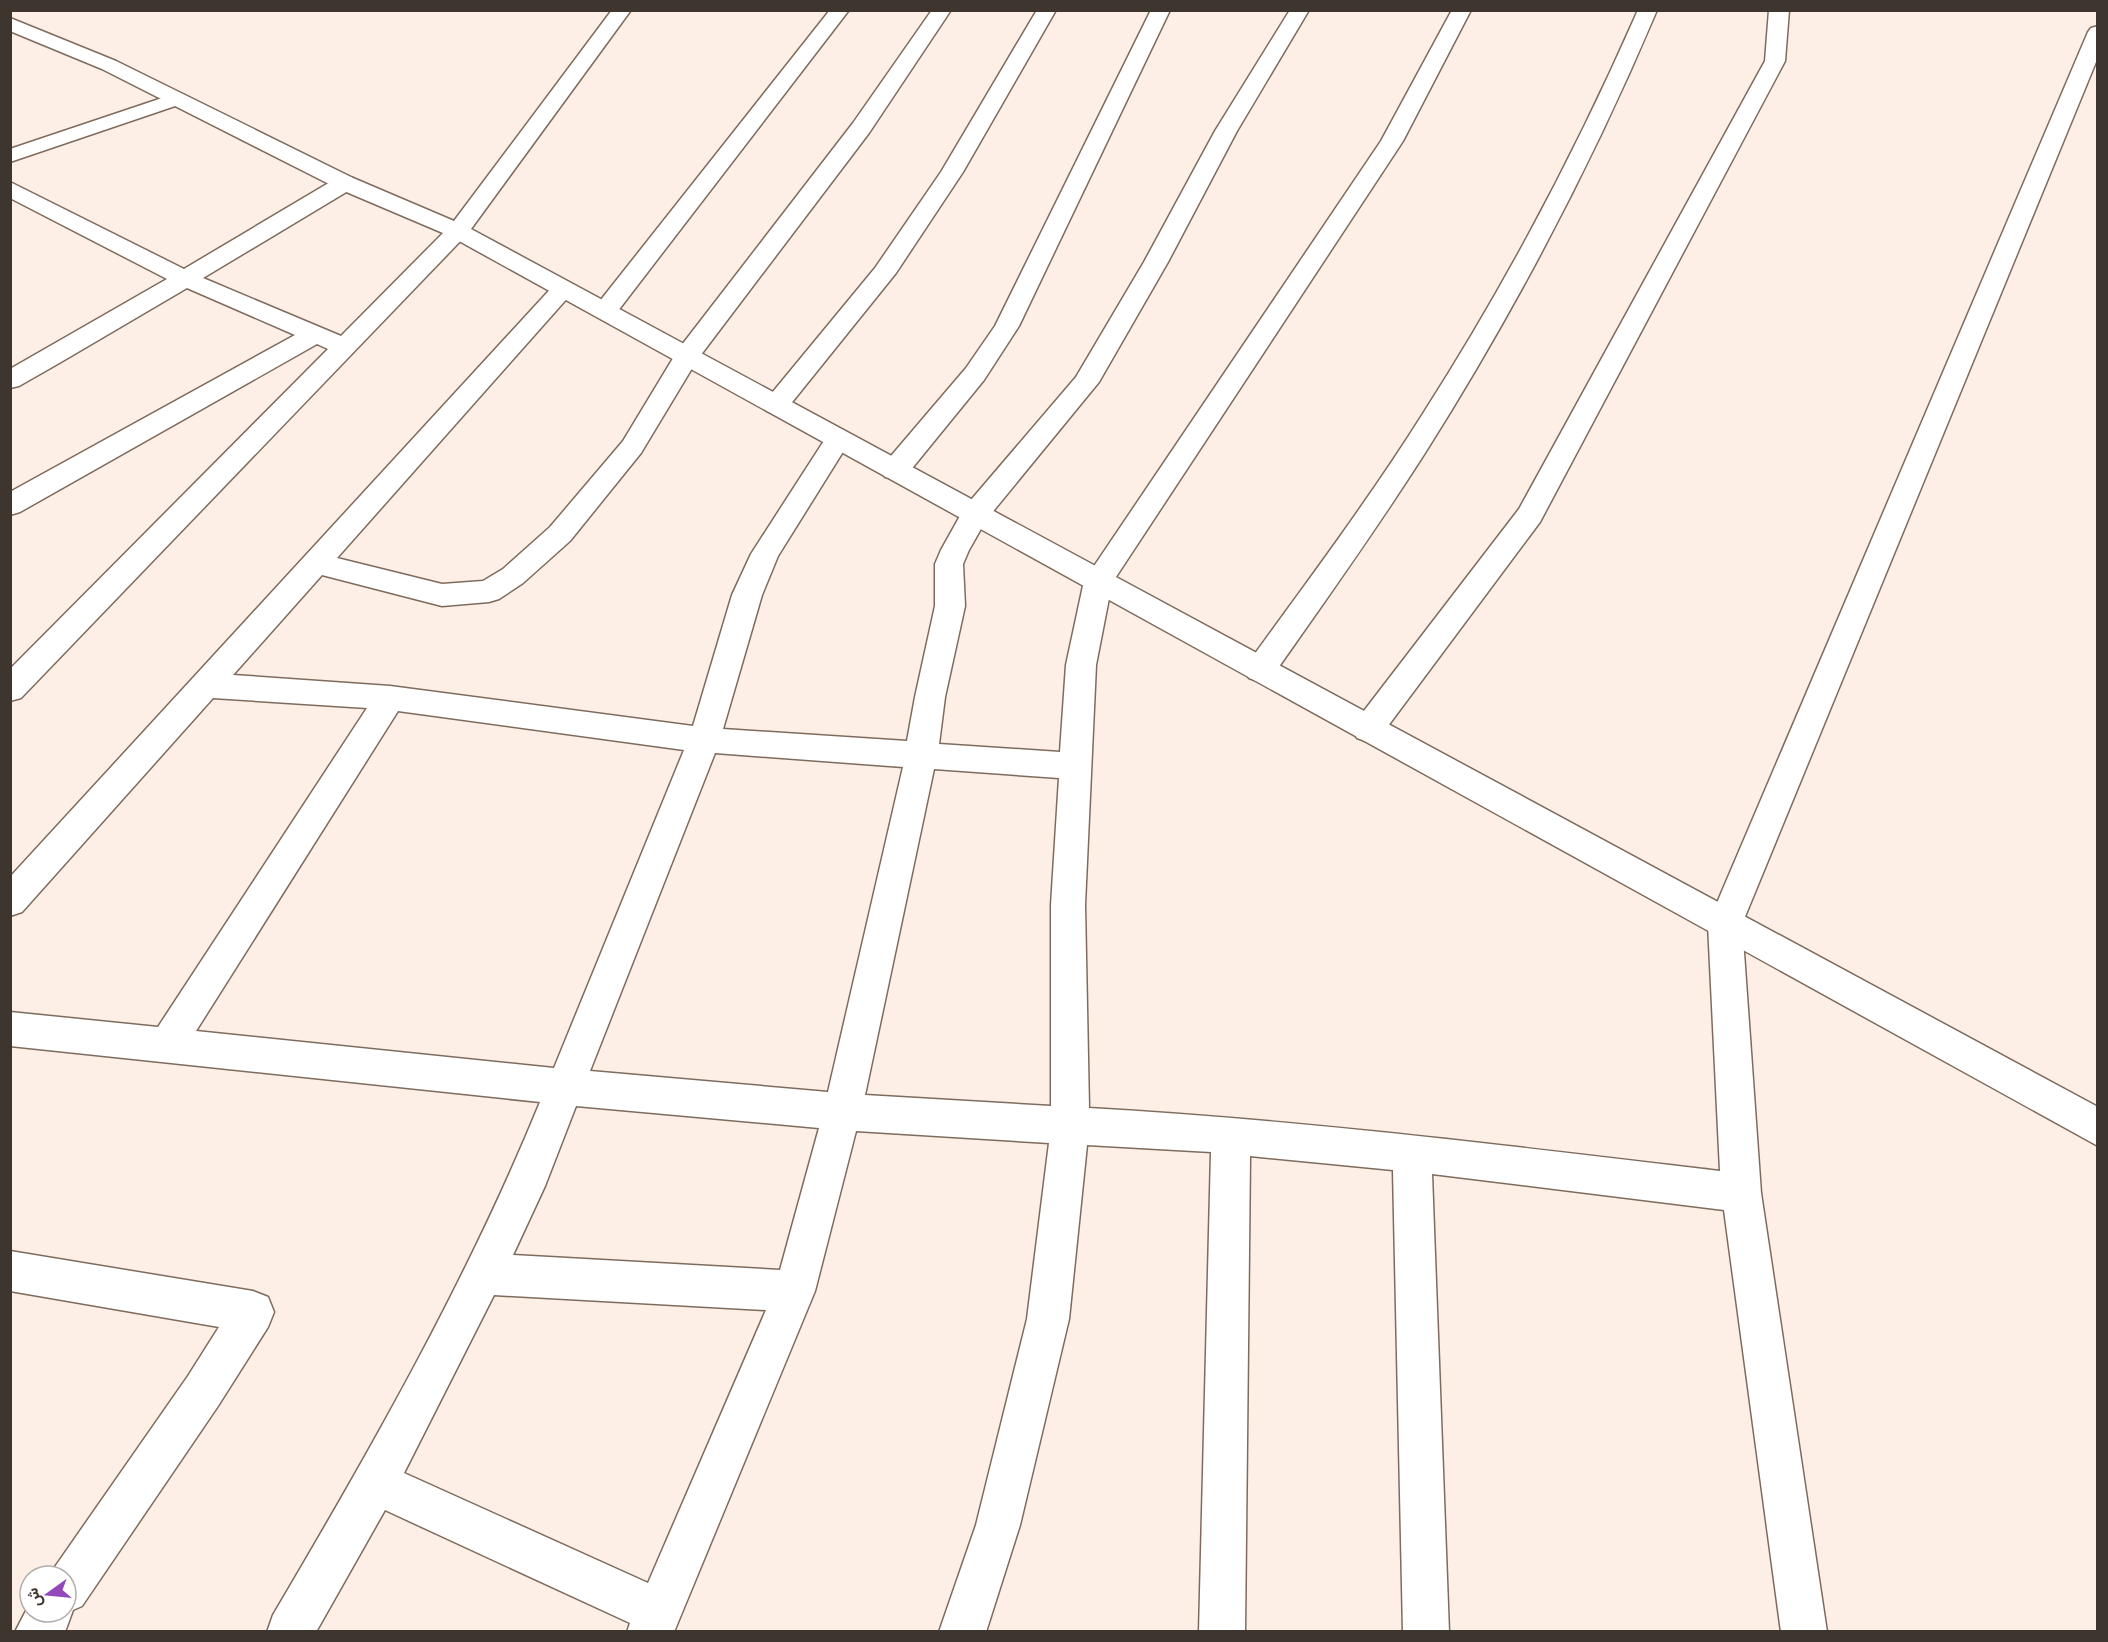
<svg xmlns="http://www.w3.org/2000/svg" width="2108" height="1642" font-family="'Crimson Pro',Vazirmatn,serif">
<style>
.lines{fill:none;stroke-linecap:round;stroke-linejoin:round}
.pedestrian-casing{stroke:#7f6b5d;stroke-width:3}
.minor-casing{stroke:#7f6b5d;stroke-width:3}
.tertiary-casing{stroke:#7f6b5d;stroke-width:3}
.pedestrian{fill:#fff;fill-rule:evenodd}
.minor{fill:#fff;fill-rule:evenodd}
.tertiary{fill:#fff;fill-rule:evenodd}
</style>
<rect width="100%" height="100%" fill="#fdefe5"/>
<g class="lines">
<g class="pedestrian-casing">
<path id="pedestrian" d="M 1769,10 L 1789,10 L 1785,61 L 1540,522 L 1379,738 L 1368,742 L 1357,738 L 1352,729 L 1357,720 L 1519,509 L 1765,61 Z"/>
</g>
<g class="minor-casing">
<path id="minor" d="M 830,10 L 849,10 L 614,316 L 605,319 L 596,316 L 593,311 L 596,306 Z
M 932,10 L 951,10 L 869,133 L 697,360 L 641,453 L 570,541 L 523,583 L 499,599 L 489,602 L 442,606 L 322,575 L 233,675 L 390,686 L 693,726 L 732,595 L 751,554 L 829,433 L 838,430 L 847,433 L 851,439 L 778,556 L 762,595 L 723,729 L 907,741 L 915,697 L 935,606 L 935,564 L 941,550 L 965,507 L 1076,377 L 1144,262 L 1215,131 L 1290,10 L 1309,10 L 1237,131 L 1168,262 L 1099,382 L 986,520 L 969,550 L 963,564 L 965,606 L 945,697 L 939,744 L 1060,752 L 1066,665 L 1084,581 L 1381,141 L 1452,10 L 1471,10 L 1403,141 L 1112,583 L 1096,665 L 1085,905 L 1089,1108 C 1301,1120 1510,1146 1720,1171 L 1708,924 L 2088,32 L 2091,28 L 2098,26 L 2098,57 L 1742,924 L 1761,1193 L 1827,1632 L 1781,1632 L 1724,1210 L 1432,1174 L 1449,1632 L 1403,1632 L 1393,1170 L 1250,1156 L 1245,1632 L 1199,1632 L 1211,1152 L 1087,1145 L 1069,1319 L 1020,1525 L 986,1632 L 939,1632 L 976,1525 L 1027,1319 L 1049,1143 L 856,1131 L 815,1291 L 674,1632 L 627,1632 L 630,1623 L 385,1510 L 316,1632 L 267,1632 L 273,1615 C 371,1449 467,1281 540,1102 L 10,1046 L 10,1012 L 158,1027 L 367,708 L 213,698 L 22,912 L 10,916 L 10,877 L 555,284 L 563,282 L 571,284 L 575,289 L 571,294 L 337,558 L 442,584 L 483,581 L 503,569 L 550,527 L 623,441 L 678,350 L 853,123 ZM 398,711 L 684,750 L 554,1068 L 196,1031 ZM 715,753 L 903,767 L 828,1092 L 590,1071 ZM 934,769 L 1059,778 L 1051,905 L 1051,1106 L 865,1095 ZM 576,1106 L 819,1128 L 780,1270 L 513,1255 L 545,1186 ZM 494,1295 L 766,1310 L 648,1583 L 404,1473 Z
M 1037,10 L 1056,10 L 963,172 L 896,273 L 785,411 L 776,414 L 767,411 L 763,405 L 767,399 L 875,268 L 941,172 Z
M 1151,10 L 1170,10 L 1019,326 L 984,380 L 905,477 L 895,479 L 885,477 L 881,470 L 885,463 L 966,368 L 995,326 Z
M 1638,10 L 1657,10 C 1592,164 1514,312 1425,453 C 1376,530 1323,604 1271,678 L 1260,682 L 1249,678 L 1245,670 L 1249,662 C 1309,579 1370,498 1424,412 C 1506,284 1577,149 1638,10 Z
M 177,93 L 184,95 L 187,99 L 184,103 L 10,162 L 10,149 Z
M 345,176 L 353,178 L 356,183 L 353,188 L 203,278 L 341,336 L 450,226 L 458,224 L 466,226 L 470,231 L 21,698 L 10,701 L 10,669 L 328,349 L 317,344 L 20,512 L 10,515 L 10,492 L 295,335 L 187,288 L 61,362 L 19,386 L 10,388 L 10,369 L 167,279 L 10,198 L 10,182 L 184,269 L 337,178 Z
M 10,1251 L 253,1291 L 268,1297 L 274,1312 L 268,1327 L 218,1406 L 82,1606 L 73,1610 L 65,1632 L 15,1632 L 30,1603 L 30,1612 L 66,1612 L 66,1576 L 49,1576 L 50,1574 L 188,1376 L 219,1327 L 10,1291 Z"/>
</g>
<g class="tertiary-casing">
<path id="tertiary" d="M 612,10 L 631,10 L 471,229 L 2098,1107 L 2098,1146 L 450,236 L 337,188 L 102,69 L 10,31 L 10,18 L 116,61 L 353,178 L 454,221 Z"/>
</g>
<use href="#pedestrian" class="pedestrian"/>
<use href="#minor" class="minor"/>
<use href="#tertiary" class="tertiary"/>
</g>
<rect width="2108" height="1642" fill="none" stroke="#3e352f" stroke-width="24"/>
<g transform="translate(48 1594) rotate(255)"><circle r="28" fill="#ffffff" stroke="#b2aeac" stroke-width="1.5"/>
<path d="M0-4.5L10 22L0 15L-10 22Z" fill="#9349bc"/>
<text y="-9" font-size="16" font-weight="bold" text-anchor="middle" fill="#3e352f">ش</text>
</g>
</svg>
